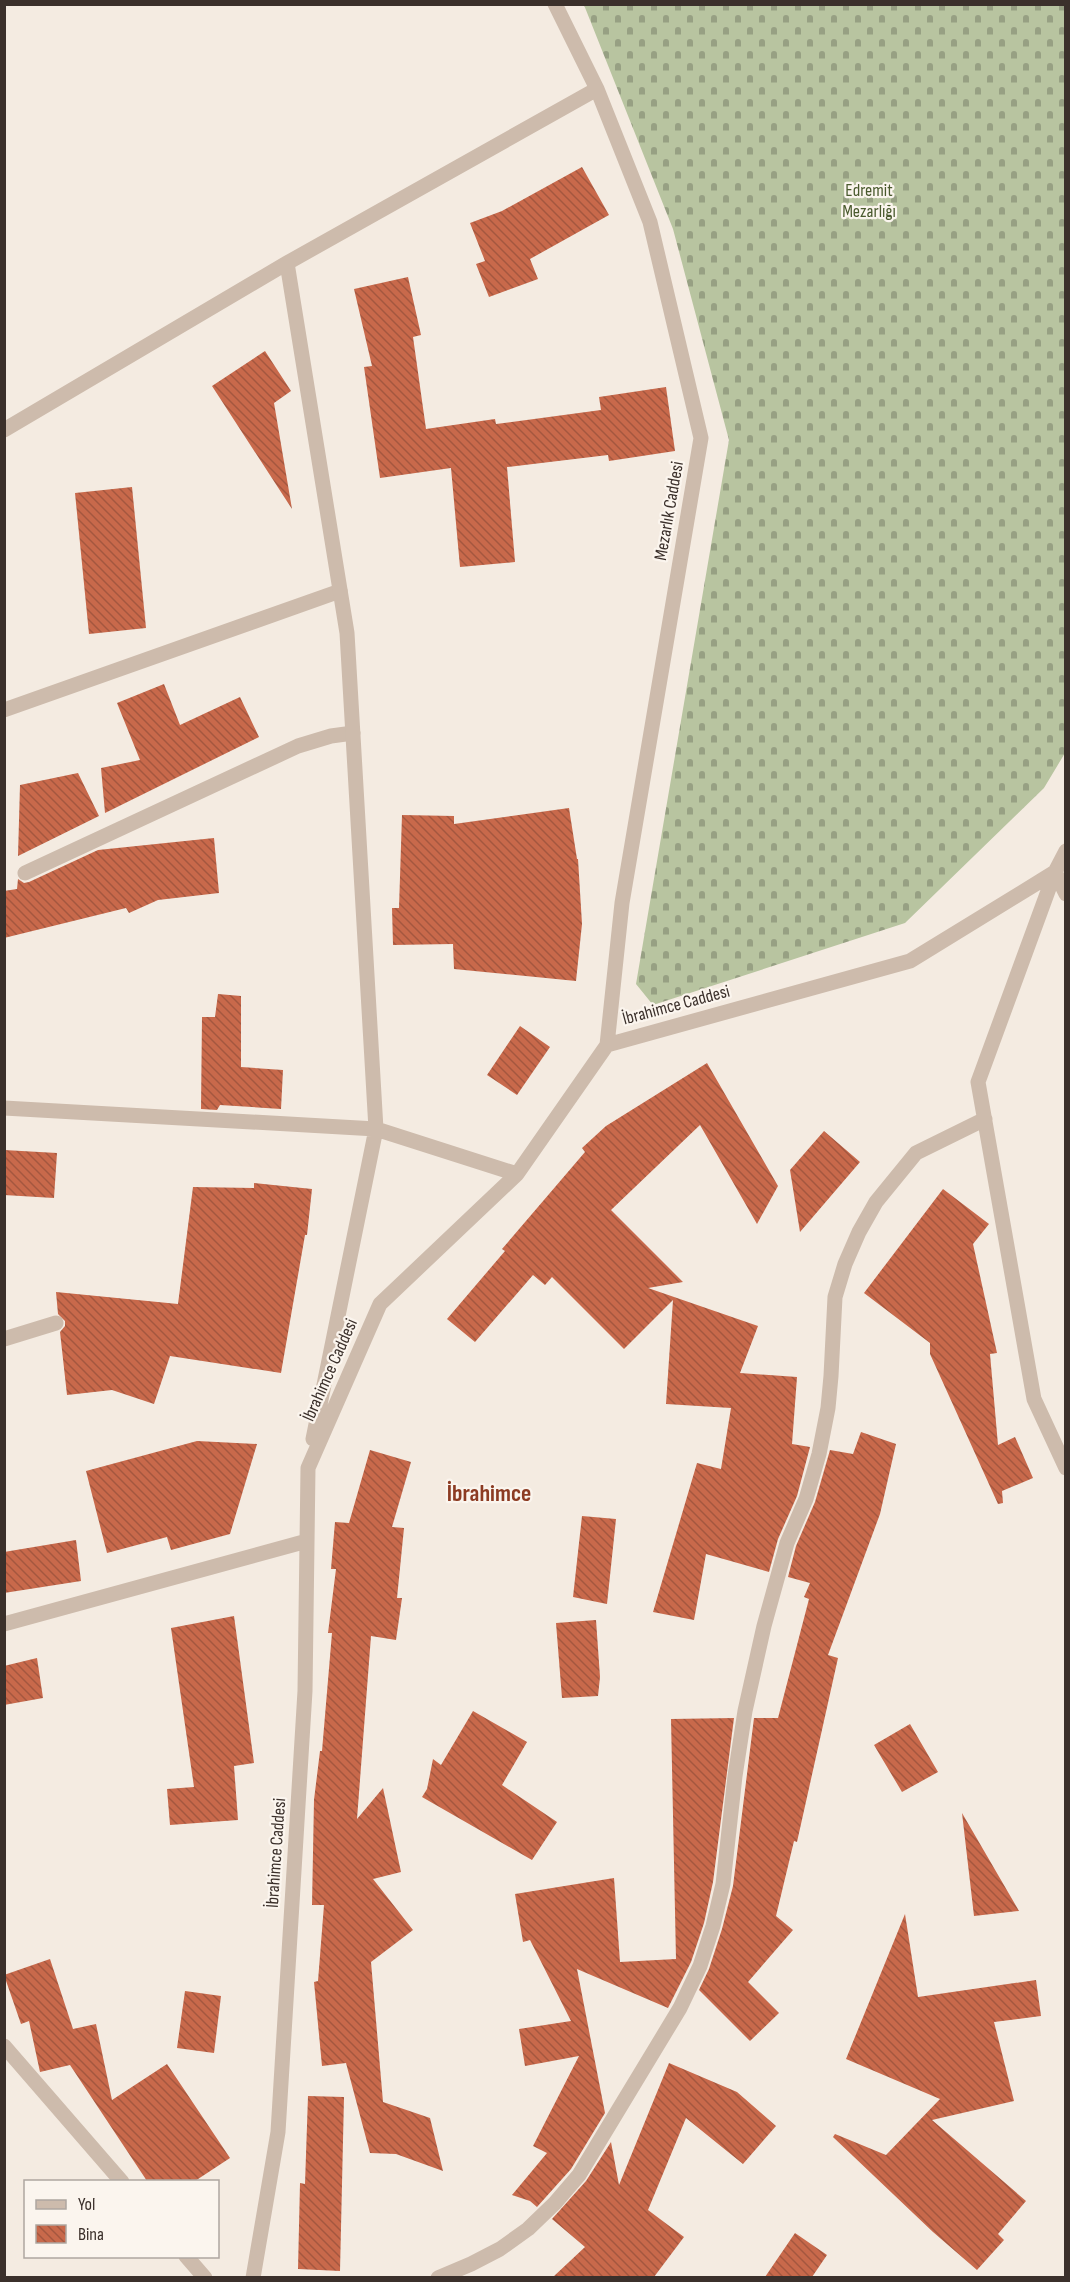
<svg xmlns="http://www.w3.org/2000/svg" width="1070" height="2282" font-family="'Sofia Sans Condensed',sans-serif">
<style>
.cemetery{fill:url(#cemetery-stones)}
.building{fill:url(#building-back-hatch)}
.lines{fill:none;stroke-linecap:round;stroke-linejoin:round}
.lane{stroke:#cdbbac;stroke-width:15}
.street{stroke:#cdbbac;stroke-width:15}
.labels{text-anchor:middle;dominant-baseline:central;stroke-width:4.5;stroke-linejoin:round;paint-order:stroke}
.park-label{font-size:18px;fill:#4a5a2e;stroke:#fbf5ee}
.street-label{font-size:18px;fill:#3b302b;stroke:#fbf5ee}
.district-label{font-size:24px;font-weight:bold;fill:#8c3b22;stroke:#fbf5ee}
</style>
<defs>
<pattern id="cemetery-stones" width="16" height="16" patternUnits="userSpaceOnUse" patternTransform="scale(1.5)"><rect width="16" height="16" fill="#b8c4a0"/><path d="M2 7V4a2 2 0 0 1 4 0v3zM10 15v-3a2 2 0 0 1 4 0v3z" fill="#97a083"/></pattern>
<pattern id="building-back-hatch" width="6" height="6" patternUnits="userSpaceOnUse" patternTransform="scale(1.5)"><rect width="6" height="6" fill="#c8694b"/><path d="M-1 5l2 2M0 0l6 6M5-1l2 2" fill="none" stroke="#a4573f"/></pattern>
</defs>
<rect width="100%" height="100%" fill="#f4ebe1"/>
<path class="cemetery" d="M 584,5 L 1065,5 L 1065,753 L 1044,788 L 905,923 L 653,1005 L 636,984 L 729,440 L 673,229 Z"/>
<path class="building" d="M 582,167 L 609,215 L 530,259 L 538,279 L 489,297 L 476,264 L 485,261 L 470,223 L 502,211 Z
M 408,277 L 421,335 L 413,337 L 426,429 L 495,419 L 496,424 L 601,410 L 599,397 L 666,387 L 675,451 L 609,461 L 608,455 L 507,467 L 515,562 L 460,567 L 451,468 L 380,478 L 364,367 L 372,366 L 354,289 Z
M 265,351 L 291,391 L 274,403 L 292,509 L 212,386 Z
M 132,487 L 146,628 L 89,634 L 75,493 Z
M 164,684 L 180,725 L 240,697 L 259,737 L 105,813 L 101,768 L 140,760 L 117,703 Z
M 78,773 L 99,816 L 18,856 L 20,785 Z
M 569,808 L 577,859 L 578,859 L 582,924 L 576,981 L 454,969 L 453,944 L 393,945 L 392,908 L 399,908 L 402,815 L 454,816 L 454,824 Z
M 214,838 L 219,893 L 158,900 L 129,913 L 126,908 L 4,938 L 4,891 L 17,889 L 18,879 L 24,883 L 29,882 L 98,850 Z
M 218,994 L 241,996 L 241,1067 L 283,1070 L 281,1109 L 220,1105 L 217,1110 L 201,1109 L 202,1017 L 215,1017 Z
M 520,1026 L 550,1047 L 517,1095 L 487,1075 Z
M 707,1063 L 778,1186 L 757,1224 L 700,1125 L 611,1210 L 683,1282 L 648,1288 L 758,1326 L 740,1373 L 797,1377 L 792,1444 L 810,1447 L 797,1496 L 778,1539 L 769,1572 L 706,1554 L 694,1620 L 653,1612 L 697,1463 L 721,1469 L 731,1408 L 666,1404 L 673,1300 L 624,1349 L 552,1277 L 545,1285 L 533,1275 L 475,1342 L 447,1319 L 505,1251 L 502,1249 L 585,1152 L 582,1148 L 606,1126 Z
M 824,1131 L 860,1162 L 800,1232 L 790,1170 Z
M 4,1150 L 57,1153 L 54,1198 L 4,1195 Z
M 254,1183 L 312,1189 L 307,1235 L 305,1235 L 281,1373 L 170,1356 L 154,1404 L 112,1390 L 67,1395 L 60,1332 L 65,1326 L 65,1321 L 58,1314 L 56,1292 L 178,1304 L 193,1187 L 254,1188 Z
M 943,1189 L 989,1224 L 973,1244 L 997,1353 L 990,1354 L 998,1445 L 1015,1437 L 1033,1478 L 1002,1491 L 1003,1503 L 998,1504 L 930,1354 L 930,1343 L 864,1293 Z
M 861,1432 L 896,1444 L 880,1514 L 828,1655 L 838,1658 L 797,1842 L 794,1841 L 776,1916 L 793,1930 L 748,1982 L 779,2013 L 750,2041 L 699,1990 L 709,1969 L 722,1929 L 733,1886 L 754,1718 L 778,1718 L 809,1599 L 804,1597 L 810,1583 L 788,1577 L 796,1546 L 815,1502 L 830,1450 L 853,1454 Z
M 197,1441 L 257,1444 L 230,1534 L 171,1550 L 167,1537 L 107,1553 L 86,1471 Z
M 370,1450 L 411,1462 L 392,1527 L 404,1528 L 397,1598 L 402,1598 L 396,1640 L 371,1636 L 357,1819 L 383,1788 L 401,1872 L 373,1879 L 413,1930 L 371,1962 L 383,2102 L 430,2118 L 443,2171 L 396,2154 L 370,2153 L 346,2063 L 322,2066 L 314,1982 L 318,1981 L 324,1905 L 312,1905 L 314,1800 L 320,1751 L 322,1751 L 332,1633 L 328,1633 L 336,1569 L 331,1569 L 335,1522 L 349,1523 Z
M 582,1516 L 616,1519 L 607,1604 L 573,1597 Z
M 76,1540 L 81,1581 L 4,1593 L 4,1552 Z
M 234,1616 L 254,1763 L 234,1766 L 238,1820 L 170,1825 L 167,1789 L 194,1787 L 171,1628 Z
M 596,1620 L 600,1677 L 598,1696 L 562,1698 L 556,1623 Z
M 37,1658 L 43,1698 L 4,1705 L 4,1666 Z
M 473,1711 L 527,1742 L 502,1785 L 557,1822 L 532,1860 L 422,1797 L 427,1789 L 433,1759 L 441,1765 Z
M 734,1718 L 713,1882 L 704,1923 L 691,1962 L 668,2008 L 577,1969 L 605,2113 L 571,2169 L 537,2207 L 530,2201 L 512,2195 L 547,2153 L 533,2146 L 579,2056 L 525,2066 L 519,2029 L 571,2021 L 530,1940 L 523,1942 L 515,1894 L 614,1878 L 620,1962 L 676,1959 L 671,1719 Z
M 910,1724 L 938,1772 L 902,1792 L 874,1745 Z
M 962,1813 L 1019,1911 L 974,1916 Z
M 905,1914 L 918,1997 L 1036,1980 L 1041,2016 L 994,2022 L 1014,2101 L 932,2120 L 1026,2201 L 998,2234 L 1004,2240 L 977,2270 L 933,2232 L 833,2137 L 835,2134 L 886,2155 L 940,2099 L 846,2059 Z
M 50,1959 L 73,2029 L 96,2024 L 112,2100 L 167,2064 L 230,2158 L 195,2181 L 147,2181 L 70,2065 L 40,2072 L 29,2021 L 21,2024 L 4,1975 Z
M 185,1991 L 221,1996 L 214,2053 L 177,2048 Z
M 669,2063 L 737,2092 L 776,2126 L 743,2164 L 686,2118 L 648,2210 L 684,2237 L 654,2277 L 553,2277 L 585,2247 L 552,2219 L 586,2181 L 611,2142 L 619,2185 Z
M 308,2096 L 344,2097 L 340,2271 L 298,2269 L 300,2183 L 305,2184 Z
M 795,2233 L 827,2255 L 812,2277 L 765,2277 Z"/>
<g class="lines">
<path class="lane" d="M 4,710 L 340,591
M 25,873 L 298,746 L 331,736 L 353,733
M 4,1339 L 56,1323"/>
<path class="street" d="M 555,4 L 597,89 L 650,222 L 701,438 L 622,903 L 607,1045
M 287,263 L 347,633 L 376,1129 L 313,1439
M 4,430 L 287,263 L 597,89
M 1066,851 L 1055,872 L 978,1082 L 1034,1399 L 1066,1468
M 1055,872 L 1066,894
M 4,1108 L 376,1129 L 517,1174
M 4,1624 L 307,1541
M 4,2046 L 122,2182
M 186,2256 L 205,2278
M 253,2278 L 278,2132 L 305,1691 L 308,1468 L 380,1304 L 517,1174 L 607,1045 L 910,961 L 1055,872
M 438,2278 L 471,2264 L 500,2249 L 528,2229 L 555,2203 L 579,2175 L 680,2008 L 700,1966 L 713,1926 L 723,1884 L 735,1776 L 745,1711 L 764,1626 L 787,1543 L 806,1499 L 819,1454 L 828,1408 L 831,1376 L 835,1297 L 845,1264 L 859,1232 L 876,1202 L 916,1153 L 985,1119"/>
</g>
<g class="labels">
<g class="park-label">
<text x="869" y="190">Edremit<tspan x="869" dy="21">Mezarlığı</tspan></text>
</g>
<g class="street-label">
<text transform="translate(669 511) rotate(-80)">Mezarlık Caddesi</text>
<text transform="translate(676 1005) rotate(-15)">İbrahimce Caddesi</text>
<text transform="translate(330 1370) rotate(-66)">İbrahimce Caddesi</text>
<text transform="translate(276 1853) rotate(-86)">İbrahimce Caddesi</text>
</g>
<g class="district-label">
<text x="489" y="1493">İbrahimce</text>
</g>
</g>
<rect width="1070" height="2282" fill="none" stroke="#3b302b" stroke-width="12"/>
<rect x="24" y="2180" width="195" height="78" fill="#fbf5ee" stroke="#aea6a0" stroke-width="1.5"/>
<rect x="36" y="2200" width="30" height="9" fill="#cdbbac" stroke="#aea6a0" stroke-width="1.5"/>
<text x="78" y="2210" font-size="18" fill="#3b302b">Yol</text>
<rect x="36" y="2225" width="30" height="18" fill="url(#building-back-hatch)" stroke="#aea6a0" stroke-width="1.5"/>
<text x="78" y="2240" font-size="18" fill="#3b302b">Bina</text>
</svg>
